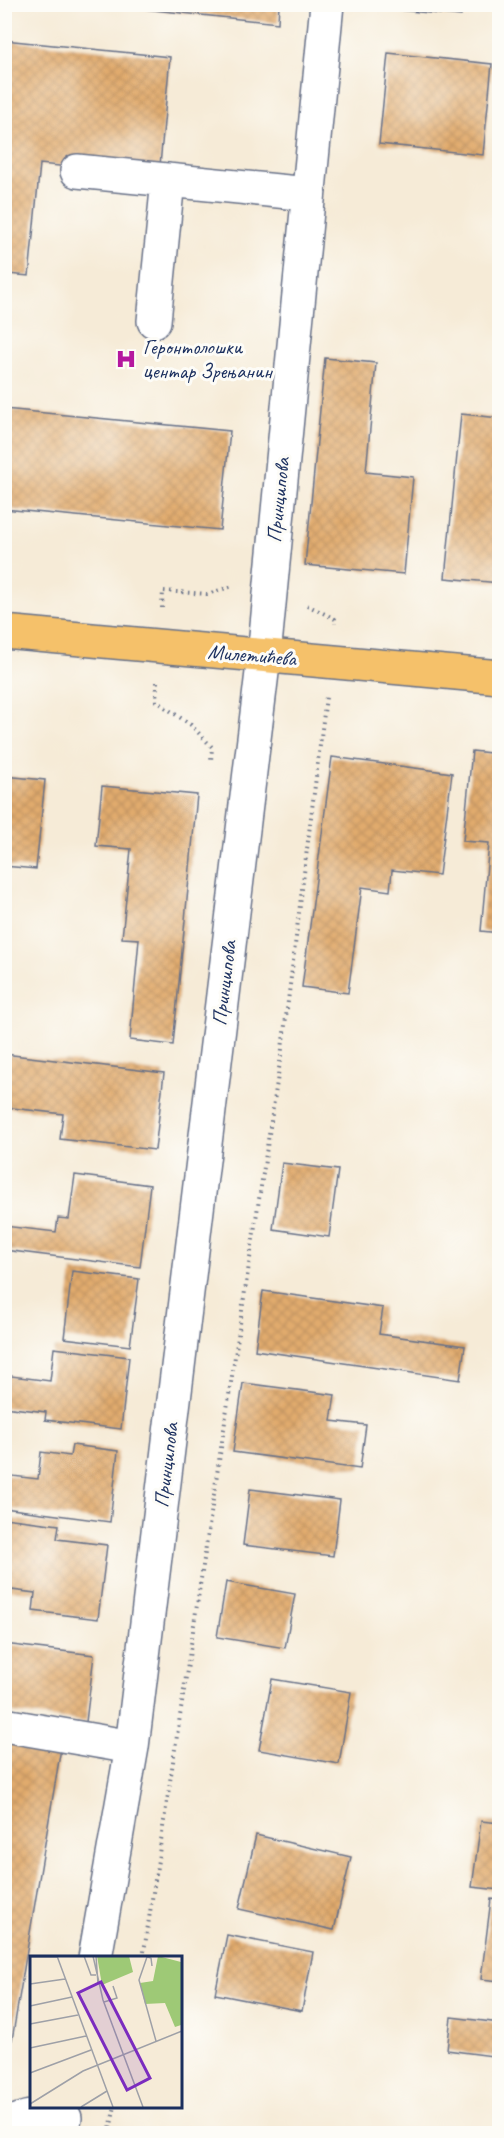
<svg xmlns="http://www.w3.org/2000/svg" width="504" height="2138" font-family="Caveat,sans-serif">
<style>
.building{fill:url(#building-cross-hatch)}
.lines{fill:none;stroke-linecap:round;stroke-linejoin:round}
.minor-casing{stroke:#687188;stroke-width:36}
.major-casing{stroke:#687188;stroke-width:36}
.path{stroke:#687188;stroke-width:4;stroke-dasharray:1.5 4.5;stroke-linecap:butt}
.minor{stroke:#fff;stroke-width:33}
.major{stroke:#f5c16b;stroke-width:33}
.labels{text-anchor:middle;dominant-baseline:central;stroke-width:6;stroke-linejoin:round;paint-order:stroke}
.poi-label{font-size:21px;fill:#1b2f5e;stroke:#fdfcf7;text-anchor:start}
.street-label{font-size:21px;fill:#1b2f5e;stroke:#fdfcf7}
.inset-road{fill:none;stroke:#9ea0a7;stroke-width:1.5}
.view{fill:#7b2cbf;fill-opacity:0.15;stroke:#7b2cbf;stroke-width:3}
.inset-edge{fill:none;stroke:#1b2f5e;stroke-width:3}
</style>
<defs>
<pattern id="building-cross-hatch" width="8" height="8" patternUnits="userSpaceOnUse" patternTransform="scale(1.5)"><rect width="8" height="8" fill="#e1ab6d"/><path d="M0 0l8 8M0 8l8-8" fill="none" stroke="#c09361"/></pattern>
</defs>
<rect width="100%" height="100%" fill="#fdfcf7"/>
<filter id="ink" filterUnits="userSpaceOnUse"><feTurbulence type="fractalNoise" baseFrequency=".0167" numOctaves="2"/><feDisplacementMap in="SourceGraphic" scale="12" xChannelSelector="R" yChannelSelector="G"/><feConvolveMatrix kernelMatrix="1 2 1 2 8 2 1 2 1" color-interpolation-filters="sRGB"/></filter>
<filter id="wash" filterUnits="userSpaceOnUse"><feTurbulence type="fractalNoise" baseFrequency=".008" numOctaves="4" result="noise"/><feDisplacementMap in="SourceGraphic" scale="24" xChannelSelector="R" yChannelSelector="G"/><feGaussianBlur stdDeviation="1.35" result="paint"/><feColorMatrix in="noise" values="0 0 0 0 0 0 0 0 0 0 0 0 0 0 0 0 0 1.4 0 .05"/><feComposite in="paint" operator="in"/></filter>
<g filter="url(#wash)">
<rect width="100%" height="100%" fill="#f6ebd7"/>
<g id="blocks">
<path class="building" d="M 117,4 L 279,4 L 278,23 L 116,6 Z
M 378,4 L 462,4 L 461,16 L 377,8 Z
M 4,40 L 170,57 L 159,176 L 40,164 L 29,276 L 8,274 L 6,297 L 4,297 Z
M 388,53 L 492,64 L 483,155 L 379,144 Z
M 325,358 L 376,363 L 366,472 L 413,477 L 404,574 L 305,565 Z
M 4,409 L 230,431 L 220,530 L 4,509 Z
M 461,414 L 500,418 L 500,583 L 445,578 Z
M 472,751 L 500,754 L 500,933 L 481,931 L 489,843 L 463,841 Z
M 332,757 L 452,773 L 439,875 L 392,870 L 390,891 L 362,887 L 348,993 L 302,987 Z
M 4,776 L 45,780 L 36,869 L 4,866 Z
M 102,786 L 197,795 L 173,1045 L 130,1040 L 139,939 L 122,938 L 131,849 L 96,846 Z
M 4,1054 L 164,1073 L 155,1150 L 60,1139 L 63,1114 L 4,1107 Z
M 282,1163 L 338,1170 L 329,1237 L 273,1229 Z
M 75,1175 L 150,1185 L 140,1267 L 4,1250 L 4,1226 L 56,1232 L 58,1218 L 69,1219 Z
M 72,1271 L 139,1279 L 130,1346 L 64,1338 Z
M 263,1291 L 383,1308 L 379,1334 L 465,1346 L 460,1380 L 255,1350 Z
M 54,1348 L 129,1357 L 121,1429 L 45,1420 L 46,1412 L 4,1407 L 4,1375 L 50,1381 Z
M 243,1383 L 335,1395 L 331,1421 L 366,1425 L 360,1469 L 233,1452 Z
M 72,1445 L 118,1451 L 110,1522 L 4,1508 L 4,1475 L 38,1479 L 41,1452 L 70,1456 Z
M 250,1489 L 340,1500 L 333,1556 L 243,1545 Z
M 4,1518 L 59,1525 L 57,1539 L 107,1545 L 98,1619 L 33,1611 L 35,1593 L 4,1589 Z
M 226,1582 L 295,1594 L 285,1648 L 217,1637 Z
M 4,1644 L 94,1655 L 86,1722 L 4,1712 Z
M 272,1679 L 351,1692 L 339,1764 L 259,1750 Z
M 4,1738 L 61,1748 L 12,2040 L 4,2039 Z
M 481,1821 L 500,1823 L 500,1890 L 472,1887 Z
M 256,1835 L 351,1857 L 334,1930 L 239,1909 Z
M 491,1899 L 500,1900 L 500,1981 L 481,1979 Z
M 227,1935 L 313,1952 L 302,2011 L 215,1994 Z
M 451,2017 L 500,2023 L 500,2057 L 447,2050 Z"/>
</g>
</g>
<g filter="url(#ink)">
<use href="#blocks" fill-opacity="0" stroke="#687188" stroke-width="1.5"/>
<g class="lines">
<g class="minor-casing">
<path id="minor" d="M 77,171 L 308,194
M 154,321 L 168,180
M 4,1725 L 132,1747
M 95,1958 L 132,1747 L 264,656 L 327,4
M 5,2134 C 17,2111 43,2117 65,2118"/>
</g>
<g class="major-casing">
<path id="major" d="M 4,632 L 500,677"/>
</g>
<path class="path" d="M 307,605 L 335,619 L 335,624
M 162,608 L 163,591 L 207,594 L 233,586
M 157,682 L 156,701 L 191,725 L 212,747 L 211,761
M 143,1958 L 282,1049 L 326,697
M 109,2134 L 115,2106"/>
<use href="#minor" class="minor"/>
<use href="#major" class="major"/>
</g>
</g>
<defs>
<g id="hospital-bare" transform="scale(1.62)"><path d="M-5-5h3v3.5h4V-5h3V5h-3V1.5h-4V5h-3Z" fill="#b5179e" stroke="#fdfcf7" stroke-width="2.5" paint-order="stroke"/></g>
</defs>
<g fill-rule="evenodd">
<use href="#hospital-bare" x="126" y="359"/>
</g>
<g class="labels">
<g class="poi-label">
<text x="143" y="347">Геронтолошки<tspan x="143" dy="24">центар Зрењанин</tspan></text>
</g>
<g class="street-label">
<text transform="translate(278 500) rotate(-84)">Принципова</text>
<text transform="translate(252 655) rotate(5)">Милетићева</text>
<text transform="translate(224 983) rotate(-83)">Принципова</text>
<text transform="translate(166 1465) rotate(-83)">Принципова</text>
</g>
</g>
<g transform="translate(30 1956)">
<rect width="152" height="152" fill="#f6ebd7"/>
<path d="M 128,0 L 151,6 L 151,69 L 145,71 L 135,47 L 115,48 L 110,27 L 123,25 Z" fill="#9ec976"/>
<path d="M 67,0 L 99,0 L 103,16 L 72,29 Z" fill="#9ec976"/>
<path class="inset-road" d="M 27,0 L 83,151M 54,0 L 61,19 L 66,19M 63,0 L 73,44 L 113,151M 66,0 L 68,28M 0,1 L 28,1M 122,10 L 121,2 L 117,1 L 109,24 L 126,85M 0,28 L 35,23M 74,46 L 87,42 L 83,30M 0,50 L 42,41M 0,68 L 48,59M 0,92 L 56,80M 0,117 L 61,94M 0,148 L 53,115 L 152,75M 51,151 L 77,135"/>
<path class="view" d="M 71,26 L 120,122 L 97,134 L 48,37 Z"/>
<rect width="152" height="152" class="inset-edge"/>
</g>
<rect width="504" height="2138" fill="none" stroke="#fdfcf7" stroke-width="24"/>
</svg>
